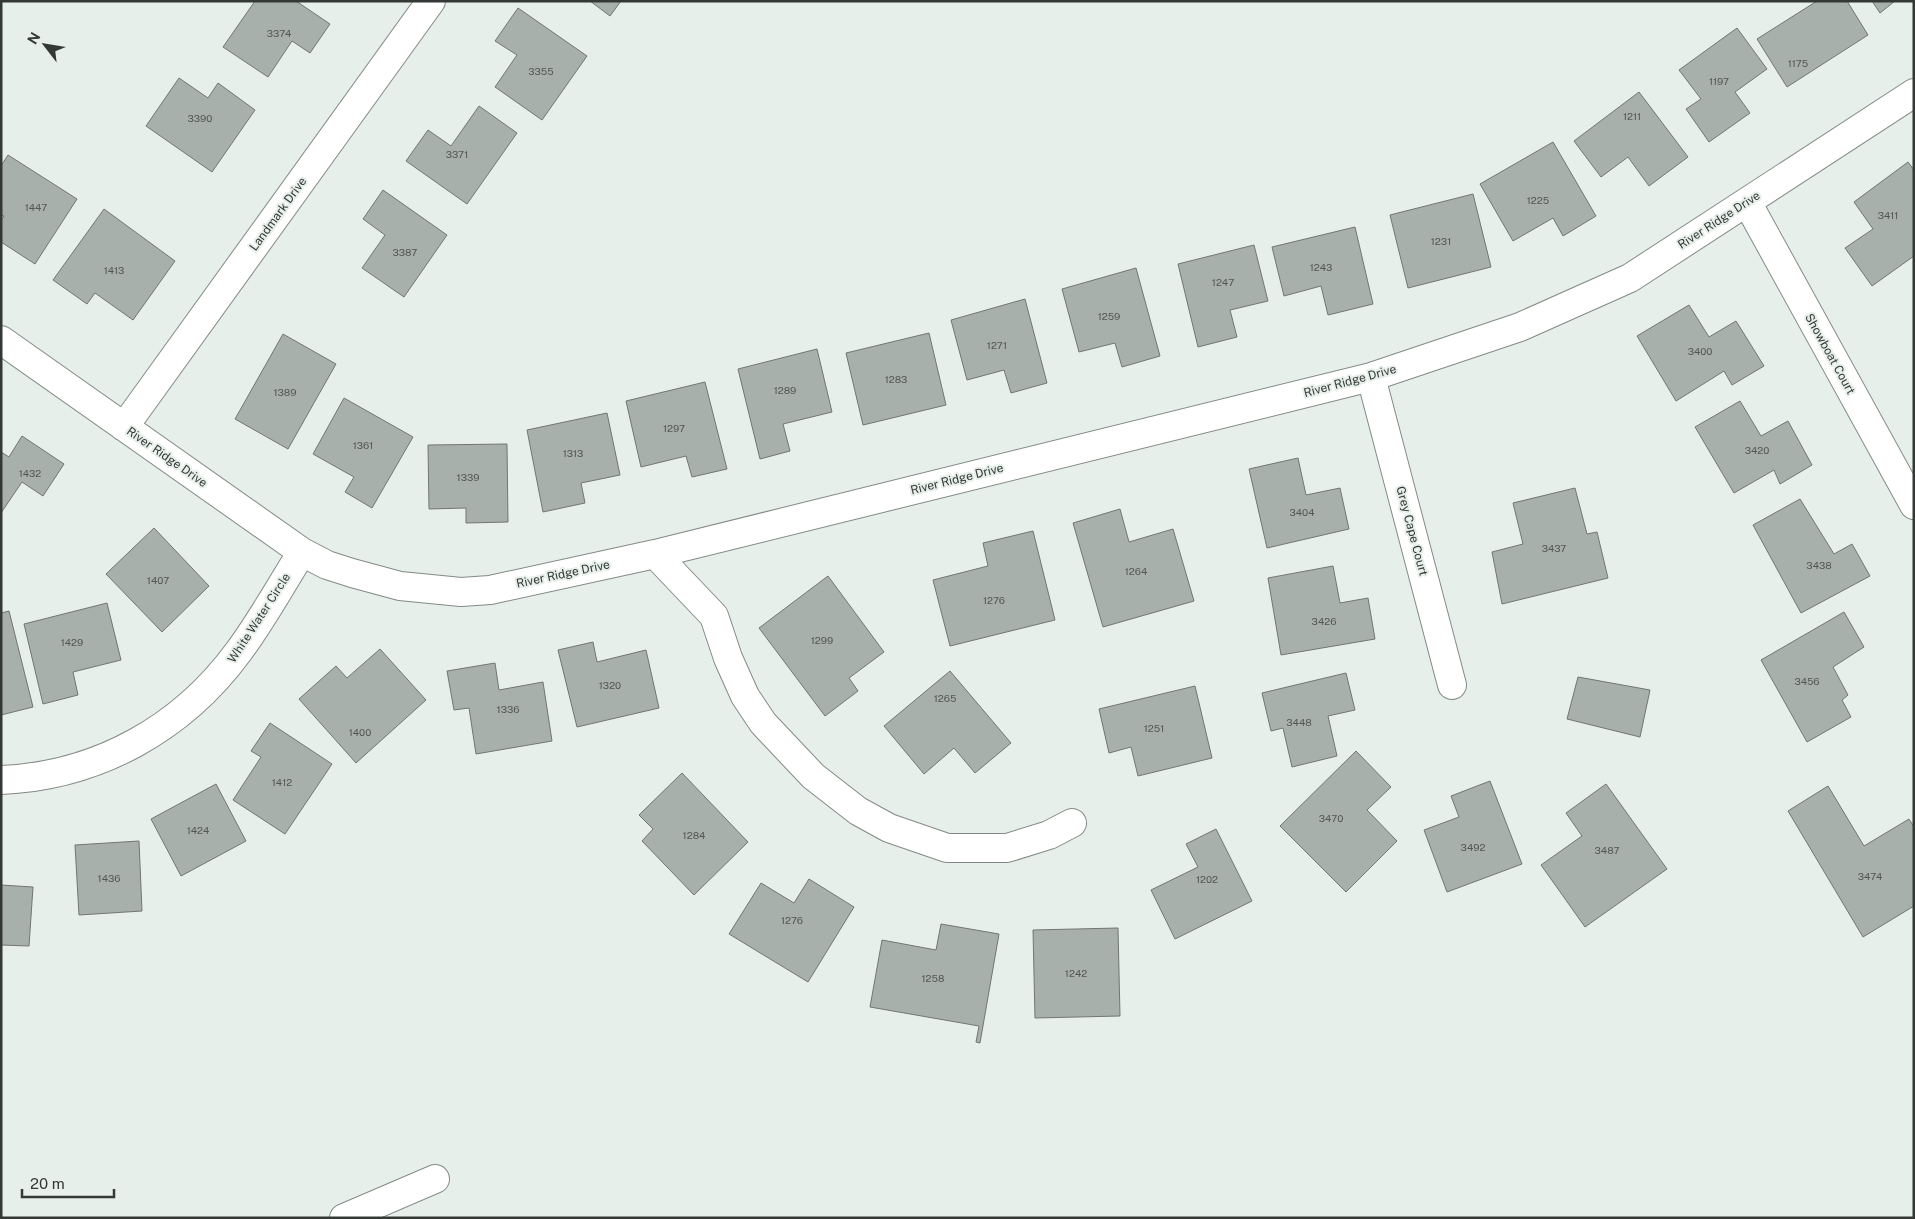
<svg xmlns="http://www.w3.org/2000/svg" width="1915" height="1219" font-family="'Public Sans',sans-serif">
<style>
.building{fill:#a8b0ab;stroke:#707772}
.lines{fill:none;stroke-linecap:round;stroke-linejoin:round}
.minor-casing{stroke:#838b86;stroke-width:30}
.minor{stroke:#fff;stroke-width:28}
.labels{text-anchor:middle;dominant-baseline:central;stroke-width:4;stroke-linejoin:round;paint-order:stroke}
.number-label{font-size:10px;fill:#525753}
.street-label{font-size:12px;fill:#353936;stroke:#e6efe9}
</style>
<rect width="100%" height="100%" fill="#e6efe9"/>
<path class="building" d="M 255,1 L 296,1 L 330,24 L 310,53 L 292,41 L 268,77 L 223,47 Z
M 590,1 L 621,1 L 610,16 Z
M 1817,1 L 1847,1 L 1868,35 L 1787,87 L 1757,39 Z
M 1872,1 L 1895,1 L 1880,13 Z
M 518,8 L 587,56 L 542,120 L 495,87 L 517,55 L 495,41 Z
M 1737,28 L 1767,69 L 1735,92 L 1750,113 L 1709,142 L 1686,109 L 1701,99 L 1679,70 Z
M 179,78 L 208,98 L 218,83 L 255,110 L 212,172 L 146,126 Z
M 1639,92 L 1688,157 L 1649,186 L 1628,157 L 1601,177 L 1574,141 Z
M 479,106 L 517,133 L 467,204 L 406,161 L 428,130 L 451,146 Z
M 1553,142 L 1596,216 L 1563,236 L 1553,218 L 1513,241 L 1480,184 Z
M 8,155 L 77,199 L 35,264 L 1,242 L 1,220 L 4,216 L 1,215 L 1,166 Z
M 1908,162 L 1914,170 L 1914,256 L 1872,286 L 1845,248 L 1873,229 L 1854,202 Z
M 383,190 L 447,235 L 404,297 L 362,268 L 385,235 L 363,219 Z
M 1473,194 L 1491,267 L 1408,288 L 1390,215 Z
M 104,209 L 175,261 L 133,320 L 95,293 L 87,304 L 53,280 Z
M 1355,227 L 1373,304 L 1328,315 L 1321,286 L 1284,296 L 1272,247 Z
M 1254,245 L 1268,301 L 1230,310 L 1237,337 L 1198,347 L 1178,264 Z
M 1136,268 L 1160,356 L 1122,367 L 1115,343 L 1079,352 L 1062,289 Z
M 1025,299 L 1047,383 L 1011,393 L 1004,370 L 967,380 L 951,320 Z
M 1689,305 L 1709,337 L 1736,321 L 1764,366 L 1732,385 L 1724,371 L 1676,401 L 1637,336 Z
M 929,333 L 946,405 L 863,425 L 846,353 Z
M 283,334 L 336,364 L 288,449 L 235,419 Z
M 817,349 L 832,412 L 783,424 L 790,451 L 760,459 L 738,369 Z
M 705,382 L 727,469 L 692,477 L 686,456 L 641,467 L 626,401 Z
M 344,398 L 413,437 L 372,508 L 345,492 L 354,477 L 313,454 Z
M 1740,401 L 1761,436 L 1788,421 L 1812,465 L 1780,484 L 1774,470 L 1734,493 L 1695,427 Z
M 607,413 L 620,475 L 581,483 L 585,503 L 543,512 L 527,430 Z
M 22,436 L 64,464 L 43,496 L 22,482 L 1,513 L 1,452 L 9,457 Z
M 507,444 L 508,522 L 466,523 L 466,508 L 429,509 L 428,445 Z
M 1298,458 L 1306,495 L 1340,488 L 1349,529 L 1267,548 L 1249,469 Z
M 1575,488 L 1587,534 L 1597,532 L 1608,578 L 1502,604 L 1492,552 L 1523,544 L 1513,503 Z
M 1800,499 L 1834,554 L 1852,544 L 1870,576 L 1801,613 L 1753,525 Z
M 1120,509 L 1129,542 L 1173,529 L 1194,601 L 1103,627 L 1073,523 Z
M 154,528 L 209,586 L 162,632 L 106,574 Z
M 1033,531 L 1055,620 L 950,646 L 933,580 L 988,566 L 983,543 Z
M 1333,566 L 1340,603 L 1368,598 L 1375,639 L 1281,655 L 1268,578 Z
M 828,576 L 884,652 L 849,678 L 858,691 L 825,716 L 759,628 Z
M 107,603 L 121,660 L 73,672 L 78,695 L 43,704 L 24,624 Z
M 9,611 L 33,707 L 1,715 L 1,613 Z
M 1844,612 L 1864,647 L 1833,667 L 1848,695 L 1842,700 L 1851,717 L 1807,742 L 1761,660 Z
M 593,642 L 597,662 L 646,650 L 659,708 L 577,727 L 558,650 Z
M 380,649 L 426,700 L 356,763 L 299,699 L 336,666 L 347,678 Z
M 495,663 L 499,690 L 543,682 L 552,741 L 476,754 L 469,708 L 454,710 L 447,671 Z
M 950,671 L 1011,743 L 975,773 L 954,748 L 924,774 L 884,726 Z
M 1346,673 L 1355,710 L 1328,716 L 1337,756 L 1292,767 L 1283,728 L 1271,731 L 1262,693 Z
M 1578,677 L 1650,690 L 1640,737 L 1567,719 Z
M 1195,686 L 1212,758 L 1138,776 L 1131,747 L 1109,753 L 1099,709 Z
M 270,723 L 332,764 L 285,834 L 233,800 L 261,757 L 251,751 Z
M 1356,751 L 1391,787 L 1367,810 L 1397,841 L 1346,892 L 1280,826 Z
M 682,773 L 748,842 L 694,895 L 642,841 L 653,829 L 639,815 Z
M 1490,781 L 1522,864 L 1447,892 L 1424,830 L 1459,817 L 1451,796 Z
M 216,784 L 246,841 L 181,876 L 151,819 Z
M 1606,784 L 1667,869 L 1585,927 L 1541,865 L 1582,836 L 1566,813 Z
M 1828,786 L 1864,846 L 1909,819 L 1914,827 L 1914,906 L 1863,937 L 1788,811 Z
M 1216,829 L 1252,901 L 1175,939 L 1151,890 L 1198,867 L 1186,844 Z
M 139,841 L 142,911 L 79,915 L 75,845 Z
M 809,879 L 854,907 L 808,982 L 729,934 L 761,883 L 794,903 Z
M 1,885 L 33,887 L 29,946 L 1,945 Z
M 941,924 L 999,934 L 980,1043 L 976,1042 L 979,1026 L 870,1007 L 882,940 L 936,950 Z
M 1118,928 L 1120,1016 L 1035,1018 L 1033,930 Z"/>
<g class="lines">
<g class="minor-casing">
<path id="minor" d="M 1747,202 L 1914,505
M 1,340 L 302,552 L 327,565 L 352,573 L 400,586 L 461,592 L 490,590 L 655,554 L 1371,377 L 1520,327 L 1630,278 L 1914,93
M 1371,377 L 1452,685
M 124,427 L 431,1
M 655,554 L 714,616 L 728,658 L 745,696 L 763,723 L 813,776 L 858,811 L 889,828 L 947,848 L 1007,848 L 1049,835 L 1072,823
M 1,780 C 97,776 182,729 239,651 C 262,620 281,585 302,552
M 344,1218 L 435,1179"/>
</g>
<use href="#minor" class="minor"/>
</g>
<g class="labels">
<g class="number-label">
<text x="279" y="33">3374</text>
<text x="1798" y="63">1175</text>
<text x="541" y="71">3355</text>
<text x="1719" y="81">1197</text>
<text x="1632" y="116">1211</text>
<text x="200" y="118">3390</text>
<text x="457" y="154">3371</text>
<text x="1538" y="200">1225</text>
<text x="36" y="207">1447</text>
<text x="1888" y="215">3411</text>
<text x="1441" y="241">1231</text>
<text x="405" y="252">3387</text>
<text x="1321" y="267">1243</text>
<text x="114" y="270">1413</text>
<text x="1223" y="282">1247</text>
<text x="1109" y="316">1259</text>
<text x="997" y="345">1271</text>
<text x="1700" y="351">3400</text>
<text x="896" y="379">1283</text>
<text x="785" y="390">1289</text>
<text x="285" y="392">1389</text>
<text x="674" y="428">1297</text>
<text x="363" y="445">1361</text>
<text x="1757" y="450">3420</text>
<text x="573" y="453">1313</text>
<text x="30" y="473">1432</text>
<text x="468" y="477">1339</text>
<text x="1302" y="512">3404</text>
<text x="1554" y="548">3437</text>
<text x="1819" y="565">3438</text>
<text x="1136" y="571">1264</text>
<text x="158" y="580">1407</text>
<text x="994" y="600">1276</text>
<text x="1324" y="621">3426</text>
<text x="822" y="640">1299</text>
<text x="72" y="642">1429</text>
<text x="1807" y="681">3456</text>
<text x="610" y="685">1320</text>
<text x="945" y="698">1265</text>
<text x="508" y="709">1336</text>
<text x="1299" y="722">3448</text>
<text x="1154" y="728">1251</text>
<text x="360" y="732">1400</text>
<text x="282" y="782">1412</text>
<text x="1331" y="818">3470</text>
<text x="198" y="830">1424</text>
<text x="694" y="835">1284</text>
<text x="1473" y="847">3492</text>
<text x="1607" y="850">3487</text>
<text x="1870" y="876">3474</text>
<text x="109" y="878">1436</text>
<text x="1207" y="879">1202</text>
<text x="792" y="920">1276</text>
<text x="1076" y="973">1242</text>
<text x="933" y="978">1258</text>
</g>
<g class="street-label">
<text transform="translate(278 214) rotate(-54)">Landmark Drive</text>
<text transform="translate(1719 220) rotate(-33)">River Ridge Drive</text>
<text transform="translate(1830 354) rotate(61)">Showboat Court</text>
<text transform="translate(1350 381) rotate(-15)">River Ridge Drive</text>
<text transform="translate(167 457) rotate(35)">River Ridge Drive</text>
<text transform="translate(957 479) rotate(-14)">River Ridge Drive</text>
<text transform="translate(1412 531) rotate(75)">Grey Cape Court</text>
<text transform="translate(563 574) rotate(-12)">River Ridge Drive</text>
<text transform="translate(259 618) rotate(-57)">White Water Circle</text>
</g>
</g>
<rect width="1915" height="1219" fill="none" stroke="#353936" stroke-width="5"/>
<g transform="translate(45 45) rotate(301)" stroke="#e6efe9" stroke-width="4" paint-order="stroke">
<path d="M0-4L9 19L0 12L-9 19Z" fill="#353936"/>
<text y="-8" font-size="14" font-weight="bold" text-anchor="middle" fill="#353936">N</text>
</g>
<path d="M22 1189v8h92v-8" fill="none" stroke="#353936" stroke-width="2.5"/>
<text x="30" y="1189" font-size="15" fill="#353936" stroke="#e6efe9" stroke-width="4" paint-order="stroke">20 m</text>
</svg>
